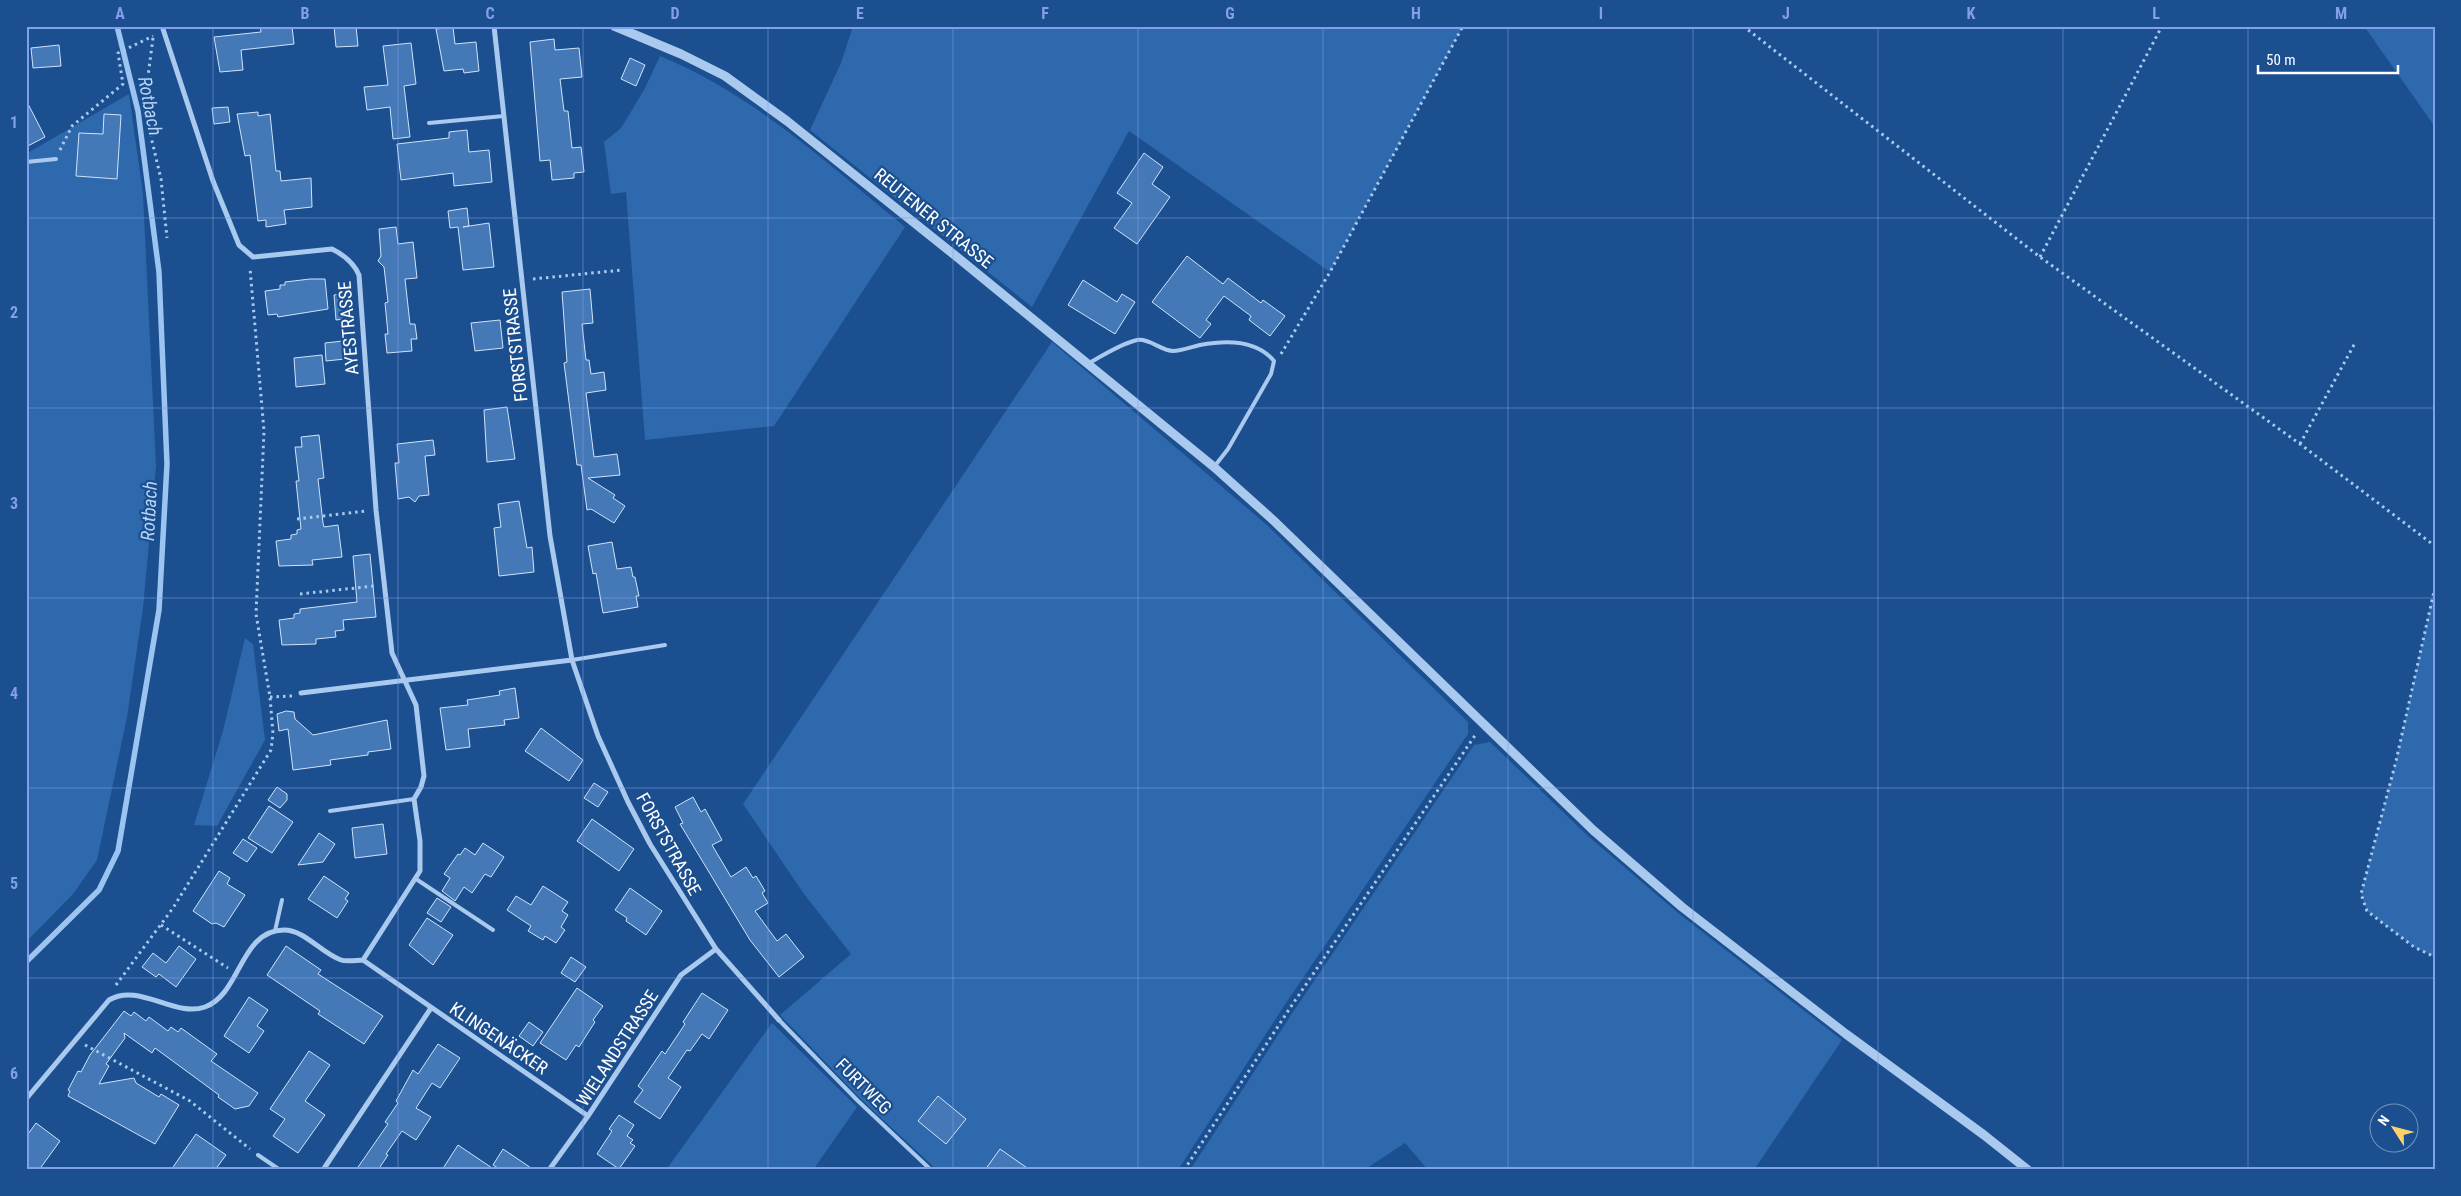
<svg xmlns="http://www.w3.org/2000/svg" width="2461" height="1196" font-family="'Roboto Condensed',sans-serif">
<style>
.green{fill:#2e69ad}
.lines{fill:none;stroke-linecap:round;stroke-linejoin:round}
.stream{stroke:#9cc4f0;stroke-width:5.5}
.building{fill:#4478b7;stroke:#cfe3fa}
.path{stroke:#a9c9ee;stroke-width:3;stroke-dasharray:2.5 4;stroke-linecap:butt}
.service{stroke:#a9c9ee;stroke-width:4}
.minor{stroke:#a9c9ee;stroke-width:5}
.tertiary{stroke:#a9c9ee;stroke-width:9}
.grid{fill:none;stroke:#839eea;stroke-width:1;stroke-opacity:0.55}
.labels{text-anchor:middle;dominant-baseline:central;stroke-width:4.5;stroke-linejoin:round;paint-order:stroke}
.street-label{font-size:18px;fill:#fff;stroke:#1b4f8f}
.water-label{font-size:19px;font-style:italic;fill:#b5d3f5;stroke:#1b4f8f}
.neatline{fill:none;stroke:#839eea;stroke-width:2}
.grid-label{font-size:16px;text-anchor:middle;font-weight:bold;fill:#839eea}
</style>
<rect width="100%" height="100%" fill="#1b4f8f"/>
<path class="green" d="M 853,26 L 1463,26 L 1330,272 L 1129,131 L 1032,307 L 810,130 L 841,63 Z
M 2364,26 L 2435,26 L 2435,127 Z
M 660,56 C 753,94 828,164 905,227 L 774,426 L 645,440 L 626,192 L 611,194 L 604,142 L 621,128 L 644,90 Z
M 129,94 L 143,194 L 156,466 L 143,608 L 127,717 L 97,860 L 73,894 L 26,942 L 26,154 Z
M 1052,342 L 1267,525 L 1468,722 L 1468,734 L 1284,1006 L 1178,1170 L 937,1170 L 862,1100 L 780,1015 L 851,954 L 804,894 L 743,804 Z
M 2435,587 L 2435,957 L 2414,947 L 2367,911 L 2361,894 L 2396,761 Z
M 245,638 L 253,644 L 265,740 L 217,826 L 194,825 L 223,731 Z
M 1490,742 L 1588,836 L 1678,913 L 1842,1040 L 1754,1170 L 1428,1170 L 1405,1143 L 1364,1170 L 1190,1170 L 1291,1015 L 1474,745 Z
M 772,1023 L 857,1107 L 813,1170 L 666,1170 Z"/>
<g class="lines">
<path class="stream" d="M 26,962 L 99,890 L 118,851 L 159,610 L 167,464 L 159,272 L 138,111 L 117,26"/>
</g>
<path class="building" d="M 260,26 L 292,26 L 294,44 L 241,50 L 243,70 L 220,72 L 214,37 L 261,32 Z
M 334,26 L 356,26 L 358,46 L 336,47 Z
M 453,27 L 455,44 L 476,42 L 479,71 L 464,73 L 463,69 L 444,71 L 436,29 Z
M 554,39 L 555,50 L 579,48 L 582,77 L 560,79 L 564,111 L 568,111 L 572,148 L 581,147 L 584,172 L 574,173 L 574,178 L 552,180 L 550,160 L 540,161 L 530,42 Z
M 411,43 L 416,84 L 404,86 L 410,137 L 393,139 L 390,107 L 367,110 L 364,87 L 388,85 L 383,46 Z
M 59,45 L 61,66 L 33,68 L 31,48 Z
M 630,58 L 645,65 L 636,86 L 621,79 Z
M 26,100 L 45,137 L 26,147 Z
M 228,107 L 230,122 L 214,124 L 212,108 Z
M 258,112 L 258,116 L 270,114 L 276,171 L 280,171 L 281,181 L 311,178 L 312,207 L 284,210 L 286,224 L 266,227 L 266,220 L 258,221 L 250,155 L 245,156 L 237,114 Z
M 104,114 L 121,115 L 117,179 L 76,176 L 79,133 L 103,134 Z
M 467,130 L 469,152 L 489,150 L 492,182 L 454,186 L 453,173 L 401,180 L 397,144 L 449,138 L 449,132 Z
M 1144,153 L 1163,167 L 1152,184 L 1170,197 L 1137,244 L 1114,228 L 1132,203 L 1117,193 Z
M 467,208 L 469,226 L 463,227 L 489,223 L 494,267 L 463,270 L 458,227 L 450,228 L 448,211 Z
M 396,227 L 398,244 L 413,242 L 417,278 L 405,279 L 410,324 L 415,324 L 417,339 L 411,339 L 412,351 L 387,353 L 385,334 L 388,334 L 385,303 L 388,302 L 384,267 L 378,261 L 381,256 L 379,229 Z
M 1187,256 L 1223,284 L 1228,278 L 1261,303 L 1263,300 L 1285,316 L 1270,336 L 1249,320 L 1251,316 L 1224,296 L 1206,320 L 1211,324 L 1200,338 L 1152,302 Z
M 310,279 L 325,279 L 328,309 L 278,317 L 277,314 L 268,315 L 265,291 L 280,289 L 280,285 L 285,285 L 285,282 Z
M 1083,280 L 1117,302 L 1122,294 L 1135,302 L 1115,334 L 1068,305 Z
M 590,289 L 593,323 L 582,324 L 586,360 L 589,360 L 591,374 L 604,372 L 606,390 L 586,393 L 594,457 L 617,454 L 620,475 L 588,478 L 615,495 L 613,498 L 625,506 L 614,523 L 591,509 L 587,510 L 581,465 L 577,465 L 564,363 L 567,362 L 562,292 Z
M 350,293 L 352,318 L 336,320 L 334,295 Z
M 500,320 L 503,348 L 475,351 L 471,323 Z
M 343,341 L 345,359 L 326,361 L 325,343 Z
M 322,355 L 325,384 L 296,387 L 294,358 Z
M 507,407 L 515,459 L 487,462 L 484,410 Z
M 319,435 L 324,478 L 318,479 L 323,523 L 324,527 L 338,525 L 342,557 L 312,560 L 313,565 L 279,566 L 276,541 L 291,539 L 291,535 L 297,534 L 297,530 L 301,529 L 296,481 L 299,481 L 295,447 L 302,447 L 301,437 Z
M 433,440 L 435,455 L 425,456 L 429,495 L 419,496 L 415,502 L 409,497 L 398,499 L 395,463 L 399,463 L 397,444 Z
M 519,501 L 527,548 L 532,547 L 534,572 L 499,576 L 494,528 L 501,527 L 498,504 Z
M 612,542 L 617,569 L 631,567 L 633,577 L 635,577 L 639,596 L 636,596 L 638,607 L 603,613 L 596,573 L 593,574 L 588,546 Z
M 370,554 L 376,617 L 343,620 L 344,630 L 335,631 L 336,637 L 316,639 L 316,644 L 282,645 L 279,620 L 294,618 L 294,614 L 300,613 L 300,609 L 357,602 L 353,556 Z
M 515,688 L 519,718 L 504,720 L 505,725 L 468,729 L 470,747 L 446,750 L 440,708 L 468,705 L 467,700 L 500,695 L 499,691 Z
M 286,711 L 294,712 L 295,719 L 313,735 L 387,720 L 391,749 L 368,752 L 368,755 L 330,760 L 331,765 L 293,770 L 288,729 L 279,731 L 277,714 Z
M 541,728 L 583,760 L 569,781 L 525,751 Z
M 594,783 L 608,792 L 598,807 L 584,798 Z
M 277,787 L 287,794 L 287,800 L 280,808 L 268,800 Z
M 693,797 L 701,812 L 705,809 L 722,840 L 712,845 L 731,877 L 746,867 L 753,878 L 756,876 L 765,891 L 762,893 L 768,903 L 755,911 L 777,941 L 786,934 L 804,957 L 779,977 L 750,940 L 680,824 L 683,823 L 675,807 Z
M 269,806 L 293,822 L 272,853 L 248,838 Z
M 592,819 L 634,849 L 619,871 L 577,841 Z
M 383,824 L 387,854 L 355,858 L 352,828 Z
M 319,833 L 335,844 L 323,862 L 298,865 Z
M 243,839 L 257,848 L 247,862 L 233,853 Z
M 483,843 L 504,857 L 491,877 L 485,874 L 472,893 L 464,887 L 455,901 L 442,891 L 450,878 L 444,874 L 458,854 L 460,855 L 465,848 L 475,855 Z
M 219,871 L 230,878 L 227,884 L 245,895 L 224,927 L 216,923 L 212,924 L 193,911 Z
M 324,876 L 349,893 L 345,899 L 348,901 L 337,918 L 308,899 Z
M 543,886 L 568,902 L 562,911 L 568,915 L 561,927 L 565,930 L 556,943 L 545,936 L 543,940 L 528,931 L 531,926 L 507,910 L 516,896 L 531,905 Z
M 630,888 L 662,911 L 646,935 L 626,921 L 627,918 L 615,910 Z
M 437,898 L 451,907 L 441,922 L 427,913 Z
M 427,918 L 453,935 L 433,965 L 409,945 Z
M 179,946 L 196,959 L 176,987 L 159,974 L 156,977 L 142,967 L 153,953 L 166,963 Z
M 286,946 L 321,970 L 318,974 L 383,1016 L 364,1044 L 318,1014 L 320,1011 L 267,975 Z
M 571,957 L 586,967 L 575,982 L 561,973 Z
M 577,988 L 603,1006 L 593,1020 L 595,1022 L 579,1047 L 576,1045 L 566,1060 L 540,1043 Z
M 702,993 L 728,1010 L 709,1039 L 702,1034 L 690,1051 L 687,1050 L 668,1078 L 681,1087 L 660,1119 L 634,1102 L 643,1090 L 638,1086 L 662,1051 L 665,1054 L 685,1024 L 683,1022 Z
M 249,997 L 268,1010 L 257,1026 L 264,1031 L 249,1053 L 224,1036 Z
M 124,1011 L 131,1016 L 134,1012 L 146,1021 L 149,1017 L 168,1031 L 171,1027 L 178,1032 L 181,1028 L 217,1054 L 211,1061 L 258,1093 L 249,1106 L 235,1109 L 218,1097 L 219,1095 L 155,1048 L 152,1053 L 124,1033 L 125,1038 L 106,1064 L 109,1066 L 99,1084 L 134,1078 L 136,1083 L 159,1097 L 161,1094 L 179,1105 L 155,1144 L 68,1096 L 70,1091 L 68,1090 L 78,1071 L 81,1072 L 90,1055 Z
M 529,1022 L 543,1032 L 533,1046 L 519,1036 Z
M 438,1044 L 460,1058 L 440,1088 L 432,1083 L 416,1108 L 431,1117 L 416,1140 L 402,1131 L 386,1154 L 388,1155 L 378,1170 L 356,1170 L 388,1124 L 385,1122 L 398,1103 L 396,1101 L 413,1070 L 418,1074 Z
M 309,1051 L 330,1065 L 305,1101 L 325,1115 L 298,1153 L 273,1136 L 285,1119 L 270,1109 Z
M 938,1096 L 966,1119 L 946,1144 L 918,1121 Z
M 619,1115 L 634,1125 L 627,1136 L 633,1140 L 630,1143 L 635,1146 L 619,1169 L 597,1154 L 612,1131 L 609,1129 Z
M 36,1123 L 60,1141 L 39,1170 L 26,1170 L 26,1137 Z
M 196,1134 L 226,1155 L 215,1170 L 171,1170 Z
M 458,1145 L 495,1170 L 442,1170 Z
M 503,1149 L 534,1170 L 501,1170 L 493,1165 Z
M 1000,1149 L 1030,1170 L 985,1170 Z"/>
<g class="lines">
<path class="path" d="M 1743,26 L 2040,257 L 2300,444 L 2435,546
M 153,38 L 144,107 L 161,179 L 167,238
M 60,150 L 72,126 L 123,84 L 118,53 L 153,36
M 2040,257 L 2162,26
M 533,279 L 622,270
M 1281,354 L 1330,272 L 1463,26
M 2300,444 L 2355,343
M 297,519 L 366,511
M 2435,587 L 2396,761 L 2361,894 L 2367,911 L 2414,947 L 2435,957
M 300,594 L 374,586
M 270,697 L 292,696
M 161,925 L 228,968
M 116,985 L 173,908 L 271,750 L 273,733 L 270,697 L 256,614 L 264,431 L 250,268
M 85,1045 L 190,1101 L 250,1149
M 1184,1170 L 1290,1008 L 1476,734"/>
<path class="service" d="M 429,123 L 504,116
M 26,162 L 56,159
M 1089,363 C 1104,355 1120,344 1137,340 C 1149,338 1162,351 1173,351 C 1182,351 1191,347 1200,345 C 1226,340 1256,339 1274,361 L 1271,374 L 1228,449 L 1214,467
M 572,660 L 665,645
M 330,811 L 414,799
M 416,879 L 493,930
M 275,931 L 282,900
M 779,1020 L 857,1100 L 931,1170
M 258,1155 L 280,1170
M 137,1170 L 137,1169"/>
<path class="minor" d="M 162,26 L 213,181 L 239,245 L 253,257 L 332,249 C 344,255 354,263 359,275 L 376,510 L 392,653 L 416,705 L 424,776 L 421,787 L 414,799 L 420,841 L 420,871 L 363,960
M 494,26 L 550,536 L 572,660 L 598,736 L 628,802 L 650,844 L 716,949 L 779,1020
M 301,693 L 572,660
M 26,1099 L 109,1000 C 139,982 174,1018 205,1007 C 241,994 240,930 284,930 C 305,930 321,953 341,960 C 347,962 357,960 363,960 L 588,1116
M 323,1170 L 431,1008
M 549,1170 L 588,1116 L 681,975 L 716,949"/>
<path class="tertiary" d="M 614,26 L 681,54 L 725,76 L 787,121 L 957,257 L 1214,467 L 1273,520 L 1593,830 L 1682,907 L 1846,1034 L 1984,1135 L 2028,1170"/>
</g>
<path class="grid" d="M 213,26 L 213,1170M 398,26 L 398,1170M 583,26 L 583,1170M 768,26 L 768,1170M 953,26 L 953,1170M 1138,26 L 1138,1170M 1323,26 L 1323,1170M 1508,26 L 1508,1170M 1693,26 L 1693,1170M 1878,26 L 1878,1170M 2063,26 L 2063,1170M 2248,26 L 2248,1170M 26,218 L 2435,218M 26,408 L 2435,408M 26,598 L 2435,598M 26,788 L 2435,788M 26,978 L 2435,978"/>
<g class="labels">
<g class="street-label">
<text transform="translate(934 218) rotate(39)">REUTENER STRASSE</text>
<text transform="translate(348 328) rotate(-95)">AYESTRASSE</text>
<text transform="translate(515 345) rotate(-96)">FORSTSTRASSE</text>
<text transform="translate(669 844) rotate(61)">FORSTSTRASSE</text>
<text transform="translate(499 1038) rotate(34)">KLINGENÄCKER</text>
<text transform="translate(617 1048) rotate(-57)">WIELANDSTRASSE</text>
<text transform="translate(864 1086) rotate(45)">FURTWEG</text>
</g>
<g class="water-label">
<text transform="translate(150 106) rotate(79)">Rotbach</text>
<text transform="translate(149 511) rotate(-87)">Rotbach</text>
</g>
</g>
<rect width="2461" height="1196" fill="none" stroke="#1b4f8f" stroke-width="55"/>
<g transform="translate(2394 1128) rotate(306)"><circle r="24" fill="#1b4f8f" stroke="#7695bc"/>
<path d="M0-4L9 19L0 12L-9 19Z" fill="#ffd166"/>
<text y="-8" font-size="14" font-weight="bold" text-anchor="middle" fill="#ffffff">N</text>
</g>
<path d="M2258 65v8h140v-8" fill="none" stroke="#ffffff" stroke-width="2.5"/>
<text x="2266" y="65" font-size="15" fill="#ffffff" stroke="#1b4f8f" stroke-width="4" paint-order="stroke">50 m</text>
<rect x="28" y="28" width="2406" height="1140" class="neatline"/>
<g class="grid-label">
<text x="120" y="19">A</text>
<text x="305" y="19">B</text>
<text x="490" y="19">C</text>
<text x="675" y="19">D</text>
<text x="860" y="19">E</text>
<text x="1045" y="19">F</text>
<text x="1230" y="19">G</text>
<text x="1416" y="19">H</text>
<text x="1601" y="19">I</text>
<text x="1786" y="19">J</text>
<text x="1971" y="19">K</text>
<text x="2156" y="19">L</text>
<text x="2341" y="19">M</text>
<text x="14" y="128">1</text>
<text x="14" y="318">2</text>
<text x="14" y="509">3</text>
<text x="14" y="699">4</text>
<text x="14" y="889">5</text>
<text x="14" y="1079">6</text>
</g>
</svg>
